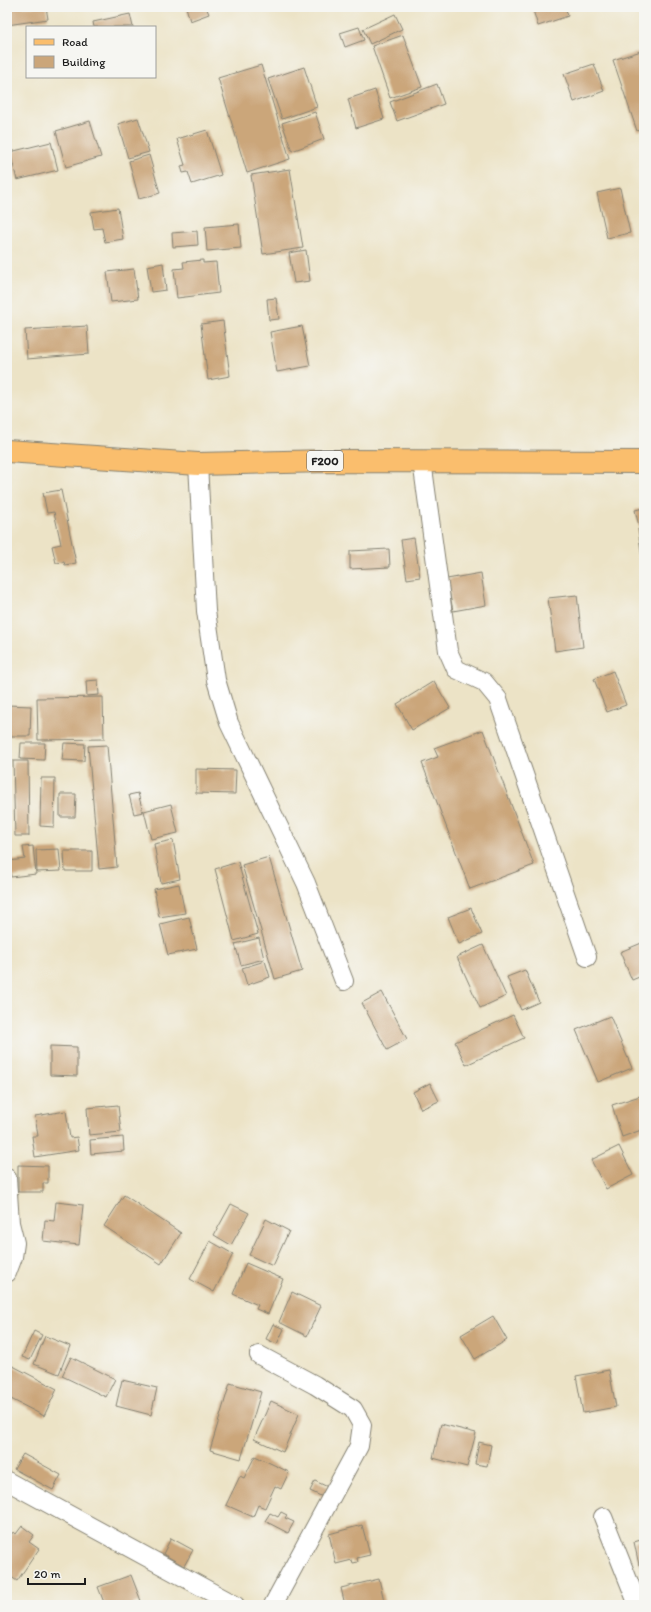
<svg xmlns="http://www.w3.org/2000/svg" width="651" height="1612" font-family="Itim,sans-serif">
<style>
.building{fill:#cba67a}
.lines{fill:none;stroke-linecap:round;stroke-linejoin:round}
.minor-casing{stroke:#848071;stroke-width:20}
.primary-casing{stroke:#848071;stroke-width:24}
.minor{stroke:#fff;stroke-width:18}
.primary{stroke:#fabe6d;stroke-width:22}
.labels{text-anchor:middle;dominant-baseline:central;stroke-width:3;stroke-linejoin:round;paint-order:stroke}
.shield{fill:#f6f6f2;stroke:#5d5d5c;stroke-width:1}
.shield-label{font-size:12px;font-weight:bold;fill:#1c1c1c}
</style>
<rect width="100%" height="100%" fill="#f6f6f2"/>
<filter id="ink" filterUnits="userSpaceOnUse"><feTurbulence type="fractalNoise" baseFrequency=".025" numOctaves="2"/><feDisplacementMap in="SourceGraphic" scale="8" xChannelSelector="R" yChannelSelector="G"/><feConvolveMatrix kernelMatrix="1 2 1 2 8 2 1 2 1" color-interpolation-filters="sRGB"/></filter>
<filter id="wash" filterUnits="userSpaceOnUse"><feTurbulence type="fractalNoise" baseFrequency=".012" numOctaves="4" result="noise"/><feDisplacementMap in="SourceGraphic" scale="16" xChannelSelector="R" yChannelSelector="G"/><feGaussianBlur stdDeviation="0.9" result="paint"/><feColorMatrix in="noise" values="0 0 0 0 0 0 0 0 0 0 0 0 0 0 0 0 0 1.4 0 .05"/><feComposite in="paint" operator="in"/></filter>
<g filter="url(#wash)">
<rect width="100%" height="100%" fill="#ece3c6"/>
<g id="blocks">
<path class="building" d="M 7,7 L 46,7 L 48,19 L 7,25 Z
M 186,7 L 206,7 L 209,14 L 190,21 Z
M 532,7 L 565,7 L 568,16 L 538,26 Z
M 130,14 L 133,27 L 94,27 L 93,22 Z
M 395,14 L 402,29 L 370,44 L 363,29 Z
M 359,27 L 364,40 L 345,47 L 340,33 Z
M 403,35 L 422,87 L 390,98 L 372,46 Z
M 641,51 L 644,60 L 644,129 L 637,131 L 613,60 Z
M 594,64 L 604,91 L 574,102 L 564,74 Z
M 261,65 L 290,159 L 247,173 L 218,78 Z
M 304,67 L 317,107 L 282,119 L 268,79 Z
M 437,84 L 444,104 L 397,121 L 390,102 Z
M 375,90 L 384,119 L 356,128 L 348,99 Z
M 315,112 L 324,139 L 292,151 L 282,123 Z
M 138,118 L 149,152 L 128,158 L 118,124 Z
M 90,121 L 101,157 L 66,167 L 56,131 Z
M 207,130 L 221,175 L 192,184 L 188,172 L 183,173 L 181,166 L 185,165 L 177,139 Z
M 51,142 L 58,170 L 17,180 L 10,152 Z
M 149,155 L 160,193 L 139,199 L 129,161 Z
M 290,169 L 303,248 L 263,254 L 251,175 Z
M 620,188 L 630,233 L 607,238 L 597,193 Z
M 118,208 L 123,239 L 105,242 L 102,228 L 94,229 L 91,212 Z
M 239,224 L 241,248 L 207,251 L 205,227 Z
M 197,231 L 198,245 L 173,247 L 172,233 Z
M 306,250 L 310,281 L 294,283 L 289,253 Z
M 203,260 L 203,263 L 216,262 L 219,293 L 177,298 L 174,269 L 184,268 L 183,262 Z
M 163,263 L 166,290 L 151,292 L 147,266 Z
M 134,269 L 138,299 L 111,302 L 107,272 Z
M 276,298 L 279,319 L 269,320 L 267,299 Z
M 223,321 L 230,376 L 208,380 L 201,324 Z
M 87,326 L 89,354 L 27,359 L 25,330 Z
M 302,326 L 310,366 L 277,372 L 270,332 Z
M 61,490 L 76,563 L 65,565 L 64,562 L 56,563 L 52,546 L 61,544 L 54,512 L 47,513 L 43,493 Z
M 644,508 L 644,525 L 639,526 L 635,510 Z
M 644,528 L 644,559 L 642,559 L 638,529 Z
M 414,538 L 420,577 L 407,579 L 401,540 Z
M 389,549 L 390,567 L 350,569 L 350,551 Z
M 481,573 L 486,605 L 453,611 L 447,579 Z
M 577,595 L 583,647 L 555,651 L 548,598 Z
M 613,671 L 626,705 L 607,712 L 594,679 Z
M 98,680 L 99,695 L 87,696 L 86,681 Z
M 434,681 L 450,708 L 412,730 L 397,704 Z
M 103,697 L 104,739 L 38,740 L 37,698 Z
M 7,705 L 31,706 L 30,736 L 7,736 Z
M 483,730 L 534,865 L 470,889 L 422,763 L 438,757 L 434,748 Z
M 21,743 L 45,743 L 44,760 L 20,759 Z
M 64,743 L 85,744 L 84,761 L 62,760 Z
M 107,745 L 117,867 L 99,869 L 88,746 Z
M 13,761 L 28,761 L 29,836 L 15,836 Z
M 196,769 L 236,770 L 235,794 L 196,793 Z
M 41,778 L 55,778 L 54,827 L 40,826 Z
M 138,793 L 143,812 L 134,814 L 129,795 Z
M 60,794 L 76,794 L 75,817 L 60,817 Z
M 171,804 L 178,833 L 151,839 L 144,811 Z
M 173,840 L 180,879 L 161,883 L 154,844 Z
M 33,846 L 36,874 L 11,877 L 9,861 L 25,859 L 23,847 Z
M 59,849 L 61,871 L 37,872 L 36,850 Z
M 64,851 L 92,851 L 92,871 L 65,871 Z
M 269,857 L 302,971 L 275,979 L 242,865 Z
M 238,862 L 258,934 L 234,941 L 215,869 Z
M 179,884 L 185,913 L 159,917 L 154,889 Z
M 471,908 L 482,934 L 459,944 L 448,917 Z
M 189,917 L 197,949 L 168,955 L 160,924 Z
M 259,938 L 264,959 L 241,965 L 235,944 Z
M 644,942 L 644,975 L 632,980 L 620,952 Z
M 483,945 L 506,996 L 480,1008 L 457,957 Z
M 265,961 L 270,977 L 247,985 L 242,968 Z
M 525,970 L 539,1002 L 521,1010 L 507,977 Z
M 382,992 L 407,1039 L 387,1050 L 362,1003 Z
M 513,1015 L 524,1038 L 466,1065 L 455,1042 Z
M 610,1016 L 632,1068 L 598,1082 L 576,1030 Z
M 50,1046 L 77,1047 L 77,1076 L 50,1075 Z
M 430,1083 L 439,1101 L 421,1109 L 413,1092 Z
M 643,1095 L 644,1099 L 644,1129 L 622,1137 L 612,1105 Z
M 118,1105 L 121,1132 L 89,1135 L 87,1108 Z
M 66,1111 L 70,1138 L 77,1137 L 79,1150 L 35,1157 L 32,1136 L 38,1136 L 35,1116 Z
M 123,1137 L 124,1151 L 91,1154 L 90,1140 Z
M 619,1146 L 633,1175 L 606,1189 L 591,1160 Z
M 18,1165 L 48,1166 L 48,1183 L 43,1183 L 43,1192 L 18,1192 Z
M 124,1195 L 181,1233 L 161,1264 L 104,1226 Z
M 56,1202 L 83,1205 L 79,1245 L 43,1241 L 45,1220 L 54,1221 Z
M 231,1204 L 249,1213 L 231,1245 L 214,1235 Z
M 266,1219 L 289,1231 L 273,1266 L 249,1255 Z
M 210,1241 L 233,1254 L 214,1292 L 190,1279 Z
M 246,1263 L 283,1279 L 268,1314 L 256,1309 L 258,1305 L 233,1294 Z
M 292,1292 L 321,1306 L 307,1336 L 279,1322 Z
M 493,1316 L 507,1340 L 475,1359 L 461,1335 Z
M 273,1324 L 284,1329 L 277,1344 L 266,1339 Z
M 34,1331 L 42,1335 L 30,1360 L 22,1357 Z
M 45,1336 L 70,1346 L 59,1374 L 34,1364 Z
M 71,1357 L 115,1379 L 106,1397 L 62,1376 Z
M 13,1366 L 57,1389 L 44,1416 L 7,1397 L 7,1379 Z
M 609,1370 L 616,1407 L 583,1413 L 576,1376 Z
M 122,1380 L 157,1388 L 151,1415 L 116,1406 Z
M 230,1383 L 261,1392 L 241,1459 L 210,1450 Z
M 271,1401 L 299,1414 L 283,1452 L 254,1439 Z
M 441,1424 L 476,1433 L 467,1467 L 433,1458 Z
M 479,1442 L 491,1445 L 487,1466 L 475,1464 Z
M 23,1454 L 61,1475 L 53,1490 L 14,1469 Z
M 255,1456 L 289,1472 L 281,1489 L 275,1486 L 265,1508 L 258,1505 L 253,1517 L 226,1505 L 240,1476 L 244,1478 Z
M 315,1481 L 330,1488 L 325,1498 L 310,1491 Z
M 281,1512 L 287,1515 L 285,1518 L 294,1522 L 288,1533 L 265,1521 L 270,1513 L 278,1517 Z
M 362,1525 L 370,1555 L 357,1558 L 358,1562 L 353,1563 L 352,1560 L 336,1564 L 329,1534 Z
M 22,1526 L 34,1535 L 29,1542 L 39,1549 L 17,1581 L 7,1574 L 7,1541 L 13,1532 L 16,1534 Z
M 171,1538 L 193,1550 L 184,1566 L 163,1554 Z
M 644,1539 L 644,1564 L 639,1565 L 634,1542 Z
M 131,1575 L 141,1601 L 130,1605 L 105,1605 L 98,1587 Z
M 379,1579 L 385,1605 L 345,1605 L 341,1588 Z"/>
</g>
</g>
<g filter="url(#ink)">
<use href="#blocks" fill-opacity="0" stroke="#848071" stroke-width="1"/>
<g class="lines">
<g class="minor-casing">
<path id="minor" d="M 422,461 L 448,651 L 456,669 L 484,682 L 498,699 L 587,957
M 198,464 L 206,611 L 216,680 L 229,723 L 306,883 L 344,981
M 7,1178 L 10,1223 L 15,1243 L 13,1257 L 7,1273
M 259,1355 L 315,1385 L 353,1409 L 362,1425 L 359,1446 L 273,1605
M 7,1481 L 235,1605
M 603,1517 L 638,1605"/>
</g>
<g class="primary-casing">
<path id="primary" d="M 7,451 L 198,464 L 330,461 L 644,462"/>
</g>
<use href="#minor" class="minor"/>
<use href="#primary" class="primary"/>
</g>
</g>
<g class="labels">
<rect class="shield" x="307" y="451" width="36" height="20" rx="3"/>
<g class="shield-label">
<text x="325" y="461">F200</text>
</g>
</g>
<rect width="651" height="1612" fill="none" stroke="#f6f6f2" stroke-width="24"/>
<rect x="26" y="26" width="130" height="52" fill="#f6f6f2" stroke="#9f9f9c"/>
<rect x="34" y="39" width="20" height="6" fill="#fabe6d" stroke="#9f9f9c"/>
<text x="62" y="46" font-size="12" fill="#1c1c1c">Road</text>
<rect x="34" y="56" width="20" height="12" fill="#cba67a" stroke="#9f9f9c"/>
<text x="62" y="66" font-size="12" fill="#1c1c1c">Building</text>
<path d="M28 1578v6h57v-6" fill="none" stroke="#1c1c1c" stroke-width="2"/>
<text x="34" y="1578" font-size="12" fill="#1c1c1c" stroke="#f6f6f2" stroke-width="3" paint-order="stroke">20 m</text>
</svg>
